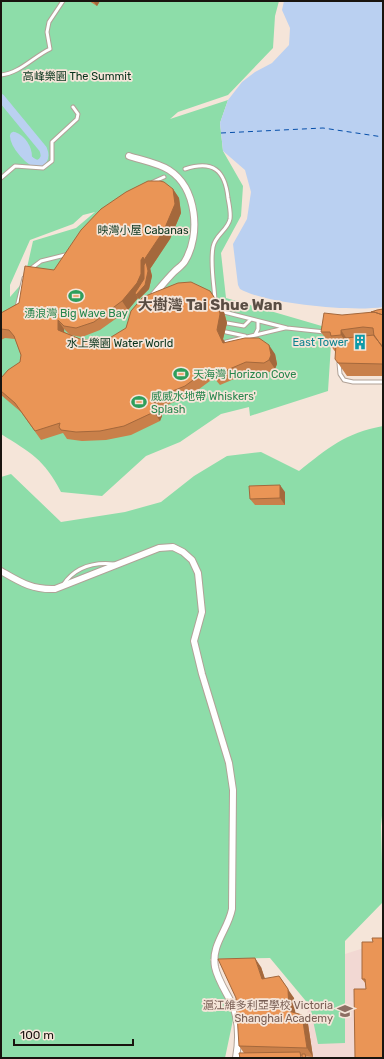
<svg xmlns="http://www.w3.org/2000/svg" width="384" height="1059" font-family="Rubik,'Noto Sans TC',sans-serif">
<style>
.education{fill:#f2d8d3}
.green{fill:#8ddda9;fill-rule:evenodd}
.water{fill:#bad0f1}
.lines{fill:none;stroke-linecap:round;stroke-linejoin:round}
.canal{stroke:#bad0f1;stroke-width:8}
.ferry{stroke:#064faa;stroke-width:1;stroke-dasharray:5 4;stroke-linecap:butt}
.lane-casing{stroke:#b0a297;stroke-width:5}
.street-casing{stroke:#b0a297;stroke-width:8}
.lane{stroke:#fff;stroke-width:3}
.street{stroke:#fff;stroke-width:6}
.wall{fill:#c9804a}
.shaded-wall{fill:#a4683c}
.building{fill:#ea9556;stroke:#a4683c}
.labels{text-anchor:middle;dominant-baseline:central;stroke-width:3.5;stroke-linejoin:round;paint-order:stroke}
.park-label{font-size:11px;fill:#06321a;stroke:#f5e5d9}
.leisure-label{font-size:11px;fill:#27864d;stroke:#f5e5d9;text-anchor:start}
.culture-label{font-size:11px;fill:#0d838f;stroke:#f5e5d9;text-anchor:end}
.education-label{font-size:11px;fill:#785e54;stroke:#f5e5d9;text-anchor:end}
.district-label{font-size:15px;font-weight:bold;fill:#594d43;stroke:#f5e5d9}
</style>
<rect width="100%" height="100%" fill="#f5e5d9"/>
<path class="education" d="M 383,942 L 383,1058 L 308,1057 L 307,966 Z"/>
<path class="green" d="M 1,1 L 279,1 L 275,16 L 273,48 L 228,95 L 178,112 L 170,119 L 228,100 L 220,123 L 223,151 L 243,186 L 241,216 L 221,253 L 226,298 L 332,329 L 328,391 L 250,416 L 249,407 L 221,414 L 180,442 L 146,456 L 102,496 L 61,492 C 44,459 31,453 1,434 ZM 95,212 L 76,228 L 33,241 L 24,281 L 10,297 L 10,285 L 30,240 L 73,224 L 83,215 Z
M 383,426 L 383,805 L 381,826 L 383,902 L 345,941 L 345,1043 L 318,1044 L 310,1006 L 270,958 L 210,959 L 234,1015 L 225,1058 L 1,1058 L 1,477 L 11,474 L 61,522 L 125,512 L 161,502 L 194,476 L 227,456 L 261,452 L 299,471 C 328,448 345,433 383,426 Z"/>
<path class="water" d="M 284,1 L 383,1 L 383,307 C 353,312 266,304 240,289 L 238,285 L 233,244 L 247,219 L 251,192 L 245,170 L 223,151 L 220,123 L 228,100 L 242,82 L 255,72 L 272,63 L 289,45 L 290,28 L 282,10 Z"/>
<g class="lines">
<path class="canal" d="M 1,98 L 43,149 C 46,156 45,160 39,164 C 30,164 14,145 14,136
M 14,136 C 22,139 28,148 28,157"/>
<path class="ferry" d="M 221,133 L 323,128 L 383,137"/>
<g class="lane-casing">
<path id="lane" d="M 1,75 C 20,73 33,57 50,49 L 47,32 L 49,22 L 63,1
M 185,169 C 213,160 225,170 228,198 C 229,204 231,212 230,219 C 228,230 215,235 213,247 C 210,264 214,283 215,300
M 1,178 L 15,166 L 43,168 L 52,161 L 52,142 L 77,119 L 78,114 L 73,107
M 153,182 L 164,177
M 29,270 L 41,261 L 65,255
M 17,307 L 24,278
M 224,312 L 287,328 L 325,332
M 227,323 L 244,326 L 251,319
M 226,332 L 245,336
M 255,335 L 258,329 L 258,321
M 226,342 L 285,328
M 339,363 L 340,374 L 344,380 L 353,382 L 383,382
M 63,585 C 75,567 94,562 114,564"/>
</g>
<g class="street-casing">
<path id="street" d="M 129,156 C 141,160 158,163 169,170 C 197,188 201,235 185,261 C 183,265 178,268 174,272 C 166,280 159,289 152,297
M 1,571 C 20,582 32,590 55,589 L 159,548 L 173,547 L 183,552 L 192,560 L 198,573 L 202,612 L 194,641 L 202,674 L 229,763 L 233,790 L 232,909 C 228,930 211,944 215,967 C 218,981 227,993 233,1006 C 239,1022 239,1041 236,1058"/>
</g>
<use href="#lane" class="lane"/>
<use href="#street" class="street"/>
</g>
<path class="wall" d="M 89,1 L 100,1 L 97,6 Z
M 173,189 L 179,198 L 181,213 L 170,239 L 150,269 L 150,268 L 152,276 L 149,289 L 139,299 L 138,298 L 128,310 L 100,330 L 82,337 L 70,335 L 64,329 L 64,332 L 80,339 L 103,342 L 224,312 L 227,323 L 223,339 L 225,342 L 275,354 L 277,364 L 275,369 L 270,372 L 253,371 L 220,385 L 214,378 L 191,395 L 160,408 L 162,416 L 160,421 L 131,435 L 106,440 L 82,441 L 67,439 L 63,433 L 41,440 L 21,412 L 1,395 L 1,378 L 20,362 L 21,355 L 15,339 L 5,338 L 1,340 L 1,313 L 19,303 L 54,270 Z
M 383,309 L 383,376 L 347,376 L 338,363 L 336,353 L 321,332 L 371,312 Z
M 285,492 L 285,505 L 255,505 L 250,499 Z
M 383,938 L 366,989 L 366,984 L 362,979 Z
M 261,967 L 265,979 L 294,998 L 295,1013 L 302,1015 L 308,1024 L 313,1057 L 244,1053 L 239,1046 Z"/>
<path class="shaded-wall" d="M 93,1 L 100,1 L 97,6 Z
M 173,189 L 179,198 L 181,213 L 170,239 L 150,269 L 150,268 L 152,276 L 149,289 L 139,299 L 135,293 L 138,298 L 128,310 L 122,301 Z
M 210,291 L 224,312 L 227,323 L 223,339 L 229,351 L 223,343 L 217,330 Z
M 58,320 L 64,329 L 65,339 L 58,330 Z
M 341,330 L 355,351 L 356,355 L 341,335 Z
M 269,345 L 275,354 L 277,364 L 275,369 L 269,360 Z
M 153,399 L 160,408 L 162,416 L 160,421 L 154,412 Z
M 280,485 L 285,492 L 285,505 L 280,498 Z
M 255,958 L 261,967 L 268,988 L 262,979 Z
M 279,976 L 294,998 L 296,1020 L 289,1011 Z
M 302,1015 L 308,1024 L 313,1057 L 307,1048 Z"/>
<path class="building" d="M 148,181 L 160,181 L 164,182 L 173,189 L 175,204 L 164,230 L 144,260 L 143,257 L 141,260 L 141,274 L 137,283 L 122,301 L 94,322 L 76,328 L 64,326 L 58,320 L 58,330 L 80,339 L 103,342 L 126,328 L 131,311 L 143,297 L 178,283 L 191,282 L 210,291 L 218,303 L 220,314 L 217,330 L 223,343 L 245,338 L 259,338 L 269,345 L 271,355 L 269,360 L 264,363 L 246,362 L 213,376 L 208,369 L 185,386 L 153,399 L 156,407 L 154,412 L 124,426 L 100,431 L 76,432 L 61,430 L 59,427 L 60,423 L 35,431 L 15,403 L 1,391 L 1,378 L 8,370 L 20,362 L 21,355 L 14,336 L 9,330 L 1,329 L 1,313 L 19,303 L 25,266 L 54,270 L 81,230 L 101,209 L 126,192 Z
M 146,262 L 148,271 L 145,285 L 136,295 L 135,293 L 144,279 L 144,265 Z
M 383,309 L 383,315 L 374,312 L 371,312 L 377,310 Z
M 374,312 L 383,315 L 383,347 L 374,336 L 373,328 L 363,327 L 341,330 L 341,335 L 331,336 L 330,332 L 321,332 L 324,313 L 342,315 Z
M 374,335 L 383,348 L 383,364 L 338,363 L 335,359 L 336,344 L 347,342 L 346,338 Z
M 280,485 L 280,498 L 250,499 L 249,486 Z
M 372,938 L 383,938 L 383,1058 L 355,1058 L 354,989 L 366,989 L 365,979 L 362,979 L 362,942 L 373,942 Z
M 255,958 L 262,979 L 279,976 L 288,989 L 289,1011 L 302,1015 L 307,1048 L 239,1046 L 236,998 L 218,959 Z
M 300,1052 L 301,1058 L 240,1058 L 239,1053 Z
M 302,1054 L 305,1054 L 306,1058 L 302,1058 Z"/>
<defs>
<g id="stadium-bare" transform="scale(1.2)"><path d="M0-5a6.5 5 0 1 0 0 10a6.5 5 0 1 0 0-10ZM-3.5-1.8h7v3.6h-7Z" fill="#2e9e5b" stroke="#f5e5d9" stroke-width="2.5" paint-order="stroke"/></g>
<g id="building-bare" transform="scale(1.2)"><path d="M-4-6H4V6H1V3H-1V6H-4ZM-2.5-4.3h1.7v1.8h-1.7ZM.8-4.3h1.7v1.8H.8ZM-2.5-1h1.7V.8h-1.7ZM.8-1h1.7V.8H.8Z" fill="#0f9aa8" stroke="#f5e5d9" stroke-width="2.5" paint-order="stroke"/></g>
<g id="school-bare" transform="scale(1.2)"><path d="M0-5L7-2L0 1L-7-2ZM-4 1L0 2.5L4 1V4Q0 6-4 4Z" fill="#8d6e63" stroke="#f5e5d9" stroke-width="2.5" paint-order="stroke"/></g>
</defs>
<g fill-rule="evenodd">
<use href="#stadium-bare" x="76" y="296"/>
<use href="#building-bare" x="360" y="342"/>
<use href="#stadium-bare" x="181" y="374"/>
<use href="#stadium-bare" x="139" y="402"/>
<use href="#school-bare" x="345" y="1011"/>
</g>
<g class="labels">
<g class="park-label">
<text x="77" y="76">高峰樂園 The Summit</text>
<text x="143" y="230">映灣小屋 Cabanas</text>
<text x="120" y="343">水上樂園 Water World</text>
</g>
<g class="leisure-label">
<text x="76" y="313" text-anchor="middle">湧浪灣 Big Wave Bay</text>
<text x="193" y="374">天海灣 Horizon Cove</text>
<text x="151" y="396">威威水地帶 Whiskers'<tspan x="151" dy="13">Splash</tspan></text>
</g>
<g class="culture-label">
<text x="348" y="342">East Tower</text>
</g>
<g class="education-label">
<text x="333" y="1005">滬江維多利亞學校 Victoria<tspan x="333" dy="13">Shanghai Academy</tspan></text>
</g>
<g class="district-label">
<text x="210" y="305">大樹灣 Tai Shue Wan</text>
</g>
</g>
<rect width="384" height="1059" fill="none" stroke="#19140f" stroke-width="4"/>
<path d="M14 1039v6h119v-6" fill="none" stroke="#19140f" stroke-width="2"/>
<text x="20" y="1039" font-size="12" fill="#19140f" stroke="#f5e5d9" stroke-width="3" paint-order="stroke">100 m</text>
</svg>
